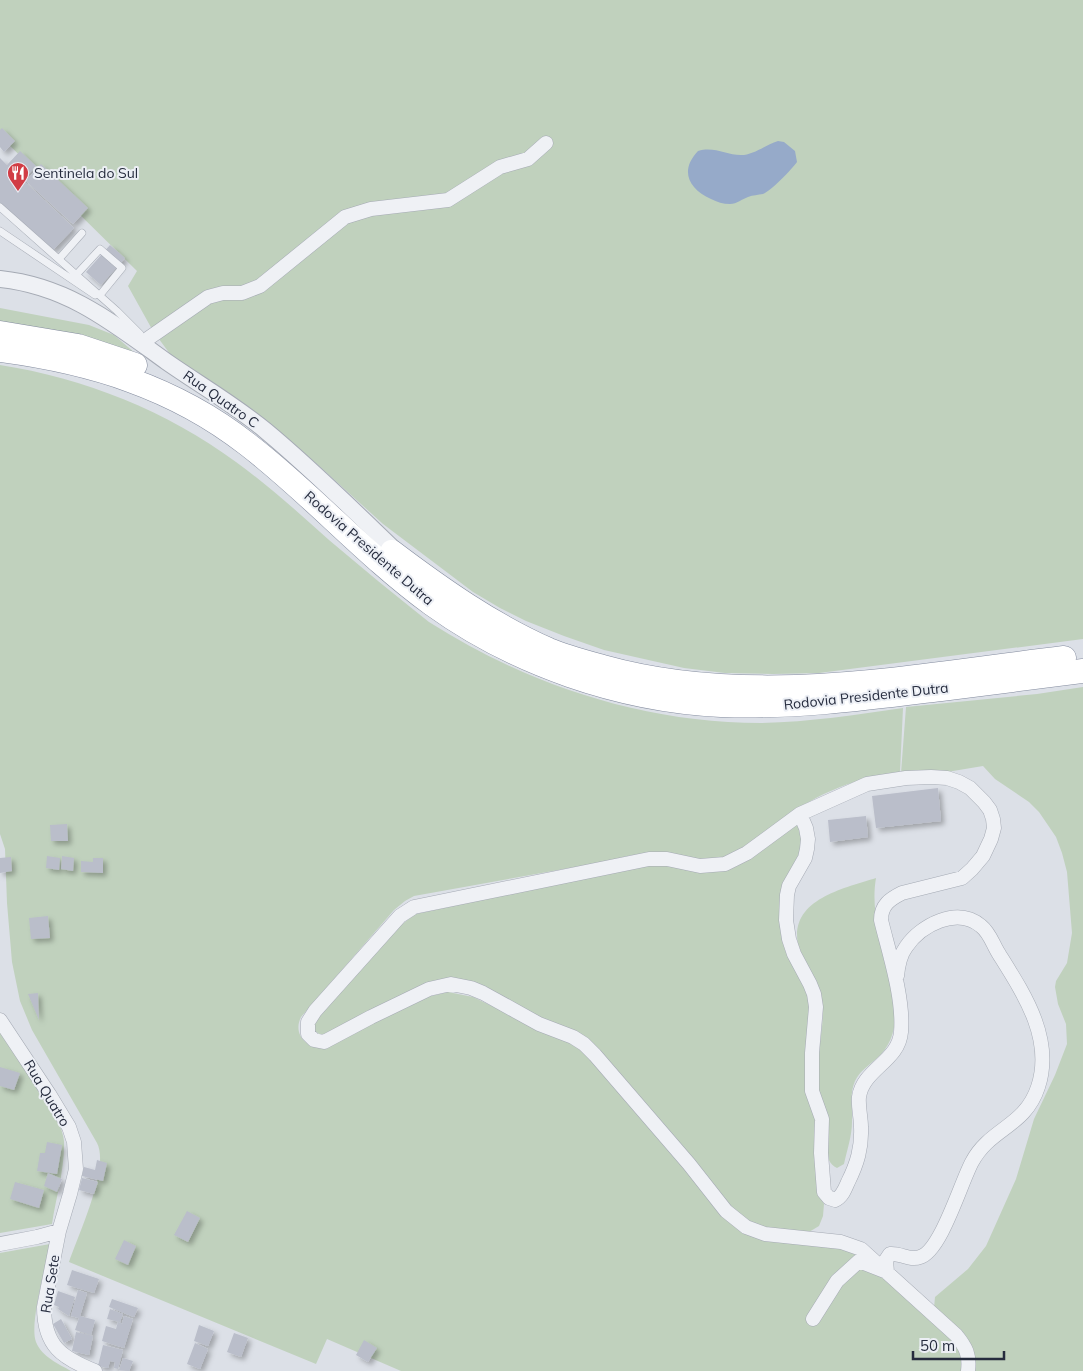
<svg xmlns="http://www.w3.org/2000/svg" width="1083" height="1371" font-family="Mulish,sans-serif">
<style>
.green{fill:#c0d1bd}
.water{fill:#96aac9}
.building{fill:#babeca;filter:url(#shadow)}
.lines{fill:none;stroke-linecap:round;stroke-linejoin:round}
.service-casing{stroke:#a5aab4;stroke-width:8}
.minor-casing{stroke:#a5aab4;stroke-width:15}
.tertiary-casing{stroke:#a5aab4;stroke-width:18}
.motorway-casing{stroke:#838b9e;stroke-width:25}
.service{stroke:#eff1f5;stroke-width:7}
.minor{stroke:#eff1f5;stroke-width:14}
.tertiary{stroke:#eff1f5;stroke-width:16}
.motorway{stroke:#fff;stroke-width:24}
.labels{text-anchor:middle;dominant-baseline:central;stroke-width:4;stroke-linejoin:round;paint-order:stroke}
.poi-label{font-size:14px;fill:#262c3e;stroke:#eceff5;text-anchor:start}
.street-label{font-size:14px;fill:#262c3e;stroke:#eceff5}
</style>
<defs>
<filter id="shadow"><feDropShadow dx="3.5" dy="3.5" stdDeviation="2.5" flood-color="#0004"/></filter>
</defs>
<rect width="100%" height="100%" fill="#dce0e7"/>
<path class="green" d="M 0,0 L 1083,0 L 1083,639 L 819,673 L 773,674 L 725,673 L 684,668 L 604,650 L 564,636 L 526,621 L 500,608 L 473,592 L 383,524 L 318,465 L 288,441 L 173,358 L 153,331 L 128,286 L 137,271 L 0,136 Z
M 0,308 L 89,325 L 114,335 L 135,353 L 0,327 Z
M 0,365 C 84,378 167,411 236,462 C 269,486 299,513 329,540 C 362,568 395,595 429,622 C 528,685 642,723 761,723 C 809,722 856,715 903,708 L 900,773 C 846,779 814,796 771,827 C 755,838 742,853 724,858 C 700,866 672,855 648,854 C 633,853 617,859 603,862 L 414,896 L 405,901 L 394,910 L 301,1017 C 292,1035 308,1050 326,1047 L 423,998 L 448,992 L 473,997 L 571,1044 L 585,1053 L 733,1222 L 852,1251 L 864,1259 L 948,1334 L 963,1357 L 962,1371 L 401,1371 L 327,1339 L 316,1364 L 69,1262 C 78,1235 110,1168 97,1143 L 32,1030 L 20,1001 L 12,962 L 7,903 L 5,849 L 0,834 Z
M 1083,687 L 1083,1371 L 972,1371 L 934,1308 L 935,1297 L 968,1269 L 986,1246 L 1016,1179 L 1034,1119 L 1055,1075 L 1067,1044 L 1066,1024 L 1058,1004 L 1055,987 L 1056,981 L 1067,963 L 1072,933 L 1067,872 L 1062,853 L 1056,837 L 1039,812 L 1029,802 L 995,779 L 983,766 L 947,772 L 901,773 L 906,707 L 1037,694 Z
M 799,819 L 805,844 L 782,894 L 811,997 L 819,1192 L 824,1204 L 823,1216 L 819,1226 L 809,1232 L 780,1233 L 738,1217 L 603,1060 L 462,983 L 322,1036 L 315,1031 L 314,1025 L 317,1019 C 347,984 378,939 416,914 L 649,864 L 658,864 L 703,871 Z
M 876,878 C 868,925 894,968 895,1015 C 895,1032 890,1047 876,1059 C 868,1066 860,1071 855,1081 C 849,1095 853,1107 852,1122 C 852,1136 847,1150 844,1164 L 837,1168 C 833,1166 831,1164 829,1160 C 826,1152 829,1142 828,1134 C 827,1121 822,1109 819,1096 C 817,1084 818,1070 819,1058 C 819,1039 826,1017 821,997 C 817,980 803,966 799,949 C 786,900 842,889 876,878 Z
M 0,1033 C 16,1058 62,1113 64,1141 C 65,1168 56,1197 52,1224 L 0,1233 Z
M 50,1244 C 46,1266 29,1324 36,1342 C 42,1357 59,1364 71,1371 L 0,1371 L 0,1253 Z"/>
<path class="water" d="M 778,141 L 784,142 L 795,151 L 797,162 C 792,169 771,191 763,194 C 758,195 753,195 748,197 C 742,199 737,204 730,204 C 723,204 717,202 711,199 C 689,189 679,171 698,151 C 714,146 726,155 741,155 C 754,155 765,145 778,141 Z"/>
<path class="building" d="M 2,128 L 15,141 L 4,152 L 0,147 L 0,130 Z
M 20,151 L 36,166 L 23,180 L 74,228 L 53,250 L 0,204 L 0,158 L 7,165 Z
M 41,164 L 88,208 L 73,224 L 26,181 Z
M 110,245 L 125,258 L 101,285 L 86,272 Z
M 938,788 L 941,821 L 876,828 L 872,796 Z
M 866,816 L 868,837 L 830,842 L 828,820 Z
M 67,824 L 68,841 L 51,841 L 50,825 Z
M 47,856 L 60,858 L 59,870 L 46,868 Z
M 62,856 L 74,858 L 73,871 L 61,869 Z
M 11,857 L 12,871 L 0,873 L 0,858 Z
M 93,858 L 103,858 L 103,873 L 81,872 L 81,861 L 93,862 Z
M 48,916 L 50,938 L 31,939 L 29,918 Z
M 38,993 L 39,1020 L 28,994 Z
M 0,1067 L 20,1073 L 14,1090 L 0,1086 Z
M 47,1142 L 62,1145 L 57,1174 L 37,1171 L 40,1153 L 45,1153 Z
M 97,1160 L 107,1163 L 103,1181 L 82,1176 L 84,1167 L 95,1170 Z
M 48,1173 L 62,1179 L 57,1192 L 44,1186 Z
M 82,1178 L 98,1182 L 94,1194 L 79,1190 Z
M 15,1182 L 44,1190 L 39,1208 L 10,1199 Z
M 187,1211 L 200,1218 L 188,1242 L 174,1235 Z
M 124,1240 L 136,1246 L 128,1265 L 115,1259 Z
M 72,1270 L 99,1279 L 94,1293 L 67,1285 Z
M 78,1290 L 87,1293 L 80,1316 L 95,1320 L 91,1335 L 75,1330 L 79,1318 L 71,1316 Z
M 58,1291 L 75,1297 L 69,1316 L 58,1309 L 59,1307 L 54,1305 Z
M 112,1299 L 138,1308 L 134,1317 L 109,1307 Z
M 110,1309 L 123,1314 L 120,1322 L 107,1319 Z
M 124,1316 L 133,1319 L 124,1348 L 102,1341 L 106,1326 L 116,1329 L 118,1322 L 123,1324 L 122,1323 Z
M 61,1319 L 72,1339 L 64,1343 L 53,1324 Z
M 199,1325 L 214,1331 L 208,1346 L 194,1341 Z
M 76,1332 L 93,1336 L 89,1355 L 72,1351 Z
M 234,1333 L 248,1338 L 241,1357 L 227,1352 Z
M 364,1340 L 377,1348 L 368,1362 L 356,1355 Z
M 195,1343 L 208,1349 L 200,1369 L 187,1364 Z
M 103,1345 L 123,1350 L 118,1369 L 114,1368 L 115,1362 L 110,1361 L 108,1368 L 98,1366 Z
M 123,1358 L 133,1361 L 129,1371 L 119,1370 Z"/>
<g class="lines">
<g class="service-casing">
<path id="service" d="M 0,207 L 117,311 L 140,334
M 0,231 L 95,295
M 59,259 L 82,233
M 77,274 L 100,249 L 122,268 L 100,295"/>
</g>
<g class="minor-casing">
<path id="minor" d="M 146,340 L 208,297 L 223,293 L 242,293 L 260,286 L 345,217 L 371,209 L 448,200 L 500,167 L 528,159 L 546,143
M 800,814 L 806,828 L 808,839 L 807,849 L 805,858 L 789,886 L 787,895 L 786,920 L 789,939 L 794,954 L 810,984 L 814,994 L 816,1007 L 812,1053 L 812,1091 L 822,1119 L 821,1153 L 824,1192 L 829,1198 L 835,1200 C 842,1197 845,1189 848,1182 C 857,1164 862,1148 861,1127 C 861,1117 858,1107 859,1097 C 863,1069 899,1061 901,1032 C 904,998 889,953 881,920 C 881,905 890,899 902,893 L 962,878 L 972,869 L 983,856 L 991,839 L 994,828 L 993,819 L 990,810 L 984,802 L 970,788 L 959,782 L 947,778 L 931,777 L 906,778 L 867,784 L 800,814 L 747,853 L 725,864 L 700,866 L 667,859 L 649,859 L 414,907 L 400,916 L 315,1011 L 308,1022 L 308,1034 L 314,1040 L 324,1042 L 371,1017 L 429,989 L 451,984 L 471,988 L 483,993 L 539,1024 L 573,1037 L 584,1044 L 595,1055 L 689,1164 L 726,1211 L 746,1227 L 765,1234 L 841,1242 L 861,1249 L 956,1335 C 966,1347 970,1355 968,1371
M 0,1020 L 49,1094 L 69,1127 L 74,1142 L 76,1169 L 70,1194 L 59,1231 L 44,1307 C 44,1346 62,1358 95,1371
M 0,1244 L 37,1237 L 59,1231
M 813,1319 L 837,1281 L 859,1261 L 887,1272 L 886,1260 L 890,1254 C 901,1253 910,1261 920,1257 C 941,1251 961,1182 972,1162 C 990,1128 1025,1127 1038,1087 C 1054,1039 1024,994 999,954 C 993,945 990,933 981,926 C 957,906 921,925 906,947 C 900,955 898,966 897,976"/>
</g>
<g class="tertiary-casing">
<path id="tertiary" d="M 0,279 C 68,286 113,323 167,362 C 200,385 235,405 266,431 C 313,470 357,514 402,557"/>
</g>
<g class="motorway-casing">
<path id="motorway" d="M 0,333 L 78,346 L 135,365
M 0,350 C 91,362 174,387 247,444 C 312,494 366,556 432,604 C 515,664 620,700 721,705 C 795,708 868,698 941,689 C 988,683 1036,677 1083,671
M 392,552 C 441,589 492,625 549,650 C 566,657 585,662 603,667 C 753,709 912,676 1064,658"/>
</g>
<use href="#service" class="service"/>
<use href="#minor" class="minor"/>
<use href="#tertiary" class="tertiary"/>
<use href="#motorway" class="motorway"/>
</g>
<defs>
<g id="restaurant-pin" transform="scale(1.125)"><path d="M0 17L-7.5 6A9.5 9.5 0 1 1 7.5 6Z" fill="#d13c45" stroke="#eceff5"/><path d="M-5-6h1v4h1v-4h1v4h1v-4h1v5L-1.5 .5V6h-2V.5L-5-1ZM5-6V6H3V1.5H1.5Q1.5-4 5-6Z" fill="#fff"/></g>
</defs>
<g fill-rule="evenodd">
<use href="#restaurant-pin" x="18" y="173"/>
</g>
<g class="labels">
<g class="poi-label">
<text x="34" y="173">Sentinela do Sul</text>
</g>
<g class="street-label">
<text transform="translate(221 399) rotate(35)">Rua Quatro C</text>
<text transform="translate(369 548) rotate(41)">Rodovia Presidente Dutra</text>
<text transform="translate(866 696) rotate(-6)">Rodovia Presidente Dutra</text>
<text transform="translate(47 1093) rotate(59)">Rua Quatro</text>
<text transform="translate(50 1284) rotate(-81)">Rua Sete</text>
</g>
</g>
<path d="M913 1351v8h91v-8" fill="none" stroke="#262c3e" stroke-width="2.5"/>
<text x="920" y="1351" font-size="15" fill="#262c3e" stroke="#eceff5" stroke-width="4" paint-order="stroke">50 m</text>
</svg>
